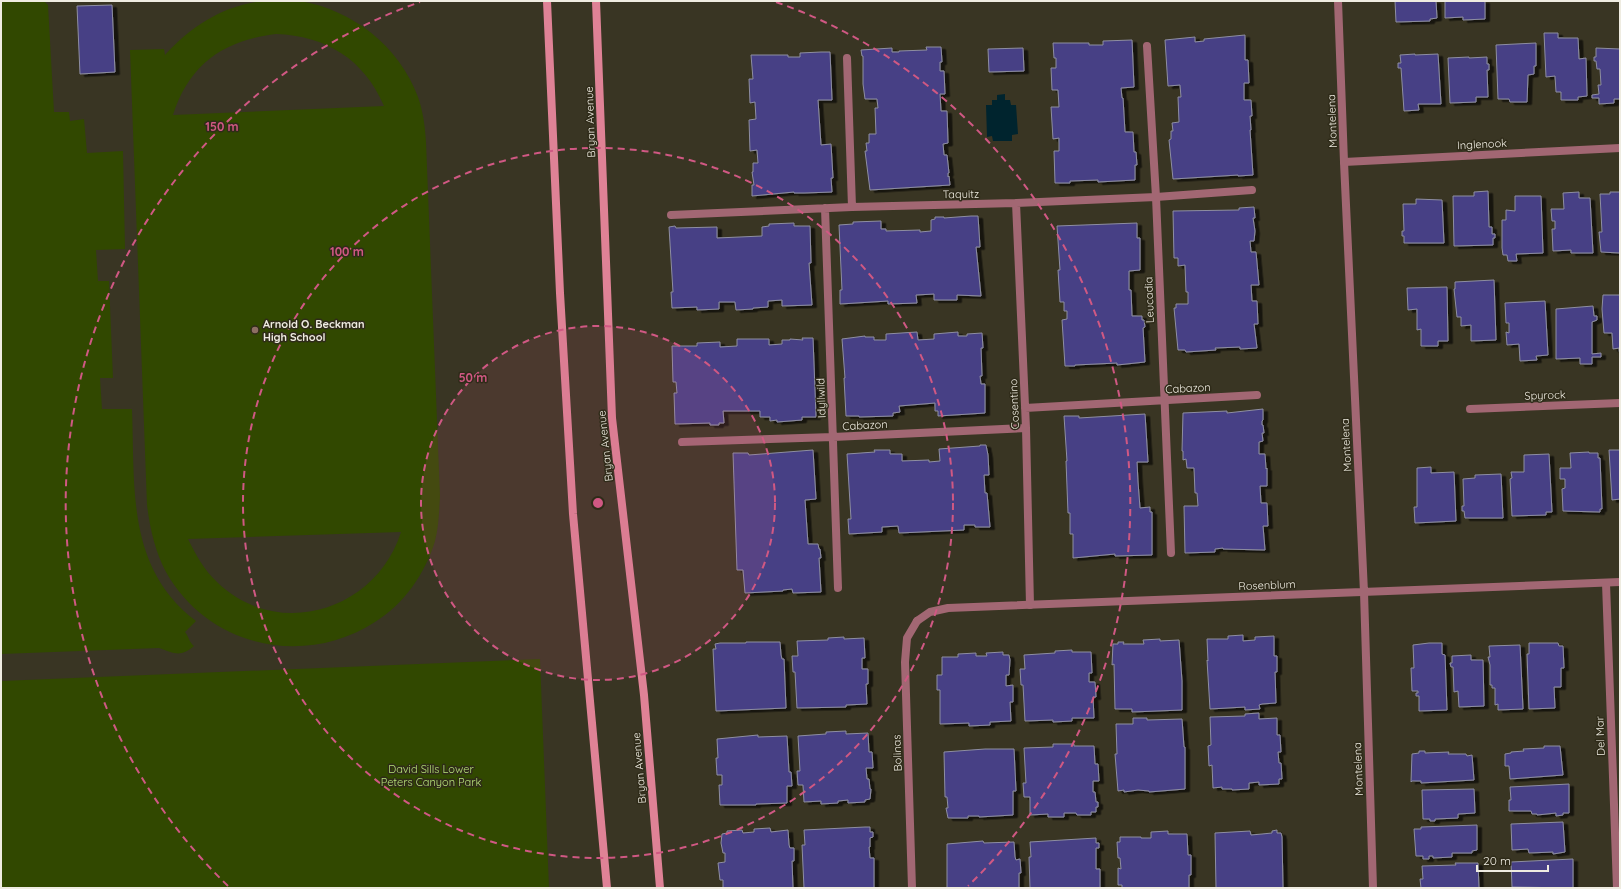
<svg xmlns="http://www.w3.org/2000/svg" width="1621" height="889" font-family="Quicksand,sans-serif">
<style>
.green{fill:#314800;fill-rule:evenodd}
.water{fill:#00242e}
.building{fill:#464085;stroke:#8e8ea2;filter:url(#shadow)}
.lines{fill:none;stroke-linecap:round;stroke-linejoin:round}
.minor{stroke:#a26773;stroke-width:8}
.tertiary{stroke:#a26773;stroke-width:8}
.secondary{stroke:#df8296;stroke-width:8}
.ring{fill:none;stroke:#d05883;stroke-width:2;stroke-dasharray:7 5}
.education-dot{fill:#8d6e63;stroke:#2f2b19;stroke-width:1.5}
.labels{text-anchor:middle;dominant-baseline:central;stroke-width:3;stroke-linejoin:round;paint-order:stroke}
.street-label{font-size:11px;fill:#efece1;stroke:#2f2b19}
.poi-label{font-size:11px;font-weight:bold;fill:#efece1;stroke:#2f2b19;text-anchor:start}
.park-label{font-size:11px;fill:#b5e077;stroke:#2f2b19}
.centre{fill:#d05883;stroke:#2f2b19;stroke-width:2}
.ring-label{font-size:12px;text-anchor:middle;font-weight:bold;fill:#d05883;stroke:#2f2b19;stroke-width:3;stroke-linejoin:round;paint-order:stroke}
</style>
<defs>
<filter id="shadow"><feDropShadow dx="4.5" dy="2.5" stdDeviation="0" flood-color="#0009"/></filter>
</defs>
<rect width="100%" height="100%" fill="#393523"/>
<path class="green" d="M 1,1 L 44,1 L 48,5 L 54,112 L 69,112 L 70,121 L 84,119 L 87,153 L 123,151 L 125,249 L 96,250 L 98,281 L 109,281 L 113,378 L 100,378 L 102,409 L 132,409 C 135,487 126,568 196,621 L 185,632 C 189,637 189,642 194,646 C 180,658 174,653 159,648 L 1,654 Z
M 263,1 C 275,1 288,0 300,1 C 353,10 399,46 418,97 C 423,111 425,126 426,142 L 440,496 C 439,511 439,526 435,541 C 425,574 404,604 375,622 C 304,668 208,647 166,572 C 155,551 150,529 147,505 L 130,50 L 164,49 L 165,55 C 191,26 224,5 263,1 ZM 276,34 C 326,36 364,59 384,106 L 173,115 C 189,64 224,40 276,34 ZM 401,532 C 376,611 278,641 217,582 C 204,570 196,555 188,539 Z
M 540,659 L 549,888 L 1,888 L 1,681 Z"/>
<path class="water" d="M 1005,94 L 1005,100 L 1010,100 L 1011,105 L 1016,105 L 1018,134 L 1012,135 L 1012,141 L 993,141 L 992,136 L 987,137 L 986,105 L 992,105 L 992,100 L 997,100 L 997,95 Z"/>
<path class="building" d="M 1395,1 L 1436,1 L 1437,18 L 1430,19 L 1430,21 L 1396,22 Z
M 1445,1 L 1485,1 L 1485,19 L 1463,20 L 1463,17 L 1445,18 Z
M 112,5 L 115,72 L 80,74 L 77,6 Z
M 1544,33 L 1558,33 L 1558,38 L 1578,38 L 1579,59 L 1586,58 L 1587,96 L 1578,97 L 1578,100 L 1561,100 L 1561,92 L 1556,92 L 1555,76 L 1546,77 Z
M 1245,35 L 1245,60 L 1248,60 L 1249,83 L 1244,83 L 1244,100 L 1251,100 L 1252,116 L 1250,116 L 1251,130 L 1250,130 L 1253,175 L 1238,176 L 1238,175 L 1173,179 L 1169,140 L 1171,139 L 1171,131 L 1173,131 L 1172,123 L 1179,122 L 1178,97 L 1181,97 L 1180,85 L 1168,86 L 1165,40 L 1195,37 L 1195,42 L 1204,41 L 1204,39 Z
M 1132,40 L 1134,87 L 1121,88 L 1122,98 L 1123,98 L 1125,132 L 1133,132 L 1134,152 L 1136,152 L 1137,165 L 1135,165 L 1135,180 L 1098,182 L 1098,180 L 1070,181 L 1070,183 L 1055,183 L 1054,151 L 1059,151 L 1059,138 L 1053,139 L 1051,107 L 1059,107 L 1058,90 L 1052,90 L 1051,68 L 1056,68 L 1056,58 L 1054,58 L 1053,43 L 1089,43 L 1089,45 L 1103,45 L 1103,41 Z
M 1536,43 L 1536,66 L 1534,66 L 1534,74 L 1528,75 L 1527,102 L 1510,102 L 1509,99 L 1498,99 L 1496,45 Z
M 926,47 L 941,47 L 942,62 L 940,62 L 940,71 L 944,71 L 945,94 L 940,94 L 941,111 L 947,111 L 948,143 L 943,144 L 944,155 L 947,155 L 949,173 L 948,173 L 948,177 L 949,176 L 950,185 L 870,190 L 865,151 L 867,151 L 866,143 L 869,143 L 869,134 L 876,134 L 875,108 L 878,108 L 877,99 L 865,99 L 863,84 L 863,56 L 862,56 L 861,50 L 892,48 L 892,52 L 899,52 L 899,51 L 927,50 Z
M 1023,48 L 1024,71 L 989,72 L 988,49 Z
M 1596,48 L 1620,49 L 1620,99 L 1614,99 L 1614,103 L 1599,104 L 1599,98 L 1592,98 L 1592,95 L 1599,94 L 1598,85 L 1601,85 L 1600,69 L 1597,69 L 1596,61 L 1594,61 L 1594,57 L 1596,57 Z
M 821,52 L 830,52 L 832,100 L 818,100 L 821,145 L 831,144 L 833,178 L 831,178 L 832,192 L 804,193 L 794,193 L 794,192 L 752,196 L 752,185 L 754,185 L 752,172 L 753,172 L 753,163 L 758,163 L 757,150 L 750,151 L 749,120 L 756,119 L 755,102 L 750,103 L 749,79 L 753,79 L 751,55 L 788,55 L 788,57 L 800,57 L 800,53 Z
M 1415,54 L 1415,55 L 1438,54 L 1441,104 L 1418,104 L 1419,110 L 1404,111 L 1401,68 L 1398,68 L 1398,63 L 1401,63 L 1400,55 Z
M 1469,57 L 1469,58 L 1487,57 L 1487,64 L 1489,64 L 1489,70 L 1487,70 L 1488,97 L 1476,97 L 1476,102 L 1450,103 L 1448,58 Z
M 1488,191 L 1489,227 L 1492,227 L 1492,234 L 1495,234 L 1495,238 L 1493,238 L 1493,245 L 1454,246 L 1453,196 L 1474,196 L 1474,192 Z
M 1579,192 L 1579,198 L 1590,198 L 1593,253 L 1571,253 L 1571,250 L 1553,251 L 1552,229 L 1555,229 L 1555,221 L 1552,221 L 1551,209 L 1564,209 L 1563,193 Z
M 1610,192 L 1620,192 L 1620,253 L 1601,252 L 1599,232 L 1602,232 L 1600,194 L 1610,194 Z
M 1515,196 L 1541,196 L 1543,253 L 1516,254 L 1517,261 L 1508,261 L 1507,255 L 1503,255 L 1502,248 L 1502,220 L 1506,220 L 1506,210 L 1515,211 Z
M 1416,199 L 1442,200 L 1444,243 L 1404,243 L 1404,236 L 1402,236 L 1402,231 L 1404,231 L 1403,204 L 1416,204 Z
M 1254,207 L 1255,218 L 1253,218 L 1255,231 L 1254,241 L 1250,241 L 1251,252 L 1256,252 L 1259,285 L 1251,285 L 1252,301 L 1257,301 L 1258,324 L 1254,324 L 1257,348 L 1240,349 L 1240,347 L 1215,348 L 1216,350 L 1186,352 L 1185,350 L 1178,350 L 1174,308 L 1176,308 L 1176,304 L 1188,304 L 1188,292 L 1186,292 L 1185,265 L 1178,266 L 1178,258 L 1174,258 L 1173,211 L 1239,210 L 1239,208 Z
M 971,216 L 978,216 L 980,247 L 976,247 L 981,296 L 957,295 L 957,300 L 934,300 L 934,294 L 916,295 L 917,303 L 888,304 L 888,301 L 840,304 L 840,290 L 842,290 L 839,225 L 853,224 L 853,222 L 881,221 L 881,229 L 886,229 L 886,231 L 920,230 L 920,232 L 931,231 L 931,220 L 935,219 L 935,217 L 944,217 L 944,218 Z
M 794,223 L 794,226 L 810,226 L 811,263 L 809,263 L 812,305 L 782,306 L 782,300 L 768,301 L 768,307 L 753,308 L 753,309 L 736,310 L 735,302 L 719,302 L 719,309 L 697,310 L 697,307 L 672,308 L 671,292 L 673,292 L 669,227 L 675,226 L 676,228 L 717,227 L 717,238 L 762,236 L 762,227 L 769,226 L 769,224 Z
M 1137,223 L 1137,238 L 1140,238 L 1140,270 L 1129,271 L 1129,290 L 1131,290 L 1132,316 L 1142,316 L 1142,320 L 1144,320 L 1145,327 L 1143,328 L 1145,362 L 1117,365 L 1117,363 L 1075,365 L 1075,366 L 1065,366 L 1062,320 L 1067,319 L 1067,311 L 1064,311 L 1064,302 L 1060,302 L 1058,270 L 1060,270 L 1057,226 Z
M 1494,280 L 1496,340 L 1471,341 L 1471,325 L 1461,326 L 1461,317 L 1457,317 L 1454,289 L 1455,289 L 1455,282 Z
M 1447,287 L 1448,341 L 1438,341 L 1438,346 L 1421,346 L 1421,329 L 1417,330 L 1417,309 L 1408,310 L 1407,288 Z
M 1603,295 L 1620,295 L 1620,357 L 1619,348 L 1613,349 L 1612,333 L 1604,333 L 1602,309 Z
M 1545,301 L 1548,355 L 1536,356 L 1537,360 L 1520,361 L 1519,344 L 1507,345 L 1506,332 L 1509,333 L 1509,323 L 1506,323 L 1505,303 Z
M 1593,306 L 1594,316 L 1597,316 L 1597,320 L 1592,322 L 1592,354 L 1601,353 L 1601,357 L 1592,357 L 1592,364 L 1580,364 L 1580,358 L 1556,359 L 1556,309 Z
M 917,332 L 918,340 L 934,339 L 934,334 L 958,332 L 958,336 L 967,336 L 967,334 L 982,333 L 983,348 L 981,348 L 982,376 L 980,376 L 981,384 L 985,384 L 985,413 L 938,416 L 938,411 L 935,411 L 935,403 L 899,406 L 900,412 L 893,413 L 893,416 L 859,417 L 859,416 L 846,416 L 844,378 L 845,378 L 842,339 L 865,336 L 865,337 L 874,337 L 874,340 L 886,340 L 886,334 Z
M 802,338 L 813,338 L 816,417 L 802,417 L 802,420 L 777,422 L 777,420 L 770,421 L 770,417 L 760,417 L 760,411 L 723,411 L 724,423 L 719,423 L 719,425 L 710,425 L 710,423 L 675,424 L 674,393 L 677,393 L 676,382 L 673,382 L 672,346 L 697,346 L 697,343 L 720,342 L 720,347 L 737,346 L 737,339 L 769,339 L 769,345 L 782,344 L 782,340 L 790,340 L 790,339 L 803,340 Z
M 1263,409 L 1263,420 L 1262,421 L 1262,425 L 1263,425 L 1264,433 L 1262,433 L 1263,441 L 1259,442 L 1259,454 L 1265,454 L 1266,469 L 1267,468 L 1267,486 L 1260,486 L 1261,503 L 1267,503 L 1268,526 L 1263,526 L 1265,550 L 1223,549 L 1223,548 L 1215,549 L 1215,552 L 1185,553 L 1184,506 L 1198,506 L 1197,493 L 1195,493 L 1194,468 L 1187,468 L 1186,459 L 1183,460 L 1183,451 L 1182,451 L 1183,413 L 1227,411 L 1227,413 Z
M 1145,414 L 1148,462 L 1137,462 L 1138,482 L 1140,508 L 1150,507 L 1150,512 L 1152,512 L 1152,555 L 1115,556 L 1115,554 L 1073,558 L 1073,534 L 1070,534 L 1070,513 L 1068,513 L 1066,461 L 1067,461 L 1064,416 L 1079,416 L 1079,418 Z
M 980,445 L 986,445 L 988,455 L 989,475 L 984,475 L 985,493 L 987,493 L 990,527 L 975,527 L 975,525 L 964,525 L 964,530 L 899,533 L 898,526 L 882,527 L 882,532 L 849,534 L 848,519 L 851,519 L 847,454 L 875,452 L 874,450 L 890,450 L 890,454 L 902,454 L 902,461 L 929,460 L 929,462 L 940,461 L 939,449 L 980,446 Z
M 813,450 L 816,499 L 805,500 L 808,544 L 818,544 L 819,549 L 820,549 L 821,558 L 819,558 L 821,592 L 793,593 L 792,589 L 783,590 L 783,591 L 745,593 L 743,570 L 737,570 L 733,453 L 748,453 L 749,455 Z
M 1609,450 L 1620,450 L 1620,499 L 1612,500 Z
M 1589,452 L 1589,453 L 1598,453 L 1598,458 L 1600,458 L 1602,509 L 1600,509 L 1600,512 L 1563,511 L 1562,489 L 1565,488 L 1565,479 L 1560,479 L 1560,468 L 1571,468 L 1570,453 Z
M 1549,454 L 1552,512 L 1546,512 L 1546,515 L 1512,516 L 1510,479 L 1512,478 L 1511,472 L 1524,472 L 1524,455 Z
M 1431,467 L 1431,473 L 1454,472 L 1456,521 L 1415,523 L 1414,507 L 1417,507 L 1417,468 Z
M 1501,474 L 1503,518 L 1465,518 L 1464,511 L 1462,511 L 1462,506 L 1464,506 L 1463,479 L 1475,478 L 1475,475 Z
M 1243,635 L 1243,641 L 1255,640 L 1255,637 L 1274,636 L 1274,656 L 1277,656 L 1277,672 L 1275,672 L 1276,703 L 1262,704 L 1259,705 L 1260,709 L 1245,710 L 1245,707 L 1210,709 L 1207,660 L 1208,661 L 1207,639 L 1228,639 L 1228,636 Z
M 844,637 L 844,639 L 864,638 L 865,658 L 862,658 L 862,669 L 868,669 L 868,684 L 866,684 L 867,704 L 846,705 L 846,707 L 797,708 L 795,672 L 793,672 L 792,656 L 798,656 L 797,641 L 828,640 L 828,638 Z
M 1160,639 L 1160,641 L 1179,640 L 1182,681 L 1182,710 L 1132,712 L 1132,709 L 1115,709 L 1114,664 L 1112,665 L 1113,644 L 1118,644 L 1118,642 L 1124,642 L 1123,644 L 1144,644 L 1143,640 Z
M 746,642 L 780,642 L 781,655 L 782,659 L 784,659 L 786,708 L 716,711 L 713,649 L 716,649 L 715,644 L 720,643 L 746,643 Z
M 1429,643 L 1442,643 L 1442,654 L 1445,655 L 1447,710 L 1419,711 L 1419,696 L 1416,696 L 1416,693 L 1418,693 L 1418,691 L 1412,691 L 1411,668 L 1414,668 L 1413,645 Z
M 1529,643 L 1558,643 L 1559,646 L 1563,646 L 1564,668 L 1561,668 L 1561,687 L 1554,687 L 1555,708 L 1529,709 L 1527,654 L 1529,654 Z
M 1520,645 L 1523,709 L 1498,710 L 1498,704 L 1495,705 L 1495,688 L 1492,688 L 1492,685 L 1490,685 L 1490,665 L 1488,657 L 1490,657 L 1489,646 Z
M 1072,650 L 1072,652 L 1091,652 L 1092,673 L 1089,673 L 1089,682 L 1095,682 L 1096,697 L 1093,697 L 1094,718 L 1072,718 L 1072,721 L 1053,722 L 1053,720 L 1025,721 L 1023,685 L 1021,685 L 1020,669 L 1025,669 L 1024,655 L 1055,653 L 1055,651 Z
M 1003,652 L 1003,655 L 1009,655 L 1010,660 L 1009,675 L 1006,675 L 1006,686 L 1013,685 L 1013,702 L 1010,702 L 1011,721 L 990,722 L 990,725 L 969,726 L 969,723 L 940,724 L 940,690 L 937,690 L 937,675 L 942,675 L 942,657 L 958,657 L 958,654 L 976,653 L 976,656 L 987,656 L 986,653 Z
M 1471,655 L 1471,660 L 1483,660 L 1484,706 L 1459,707 L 1458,691 L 1454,692 L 1453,667 L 1451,667 L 1450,663 L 1452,663 L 1452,656 Z
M 1259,713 L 1259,719 L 1277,718 L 1277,735 L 1280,735 L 1281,752 L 1278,752 L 1279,763 L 1281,763 L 1282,779 L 1279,779 L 1279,784 L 1259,785 L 1259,782 L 1249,783 L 1249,789 L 1232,790 L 1232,789 L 1222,789 L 1222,787 L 1213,788 L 1212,765 L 1209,766 L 1208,746 L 1211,745 L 1210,717 L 1245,716 L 1245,714 Z
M 1133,718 L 1147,718 L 1147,720 L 1182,719 L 1184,747 L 1185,747 L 1185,789 L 1149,792 L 1149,791 L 1138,790 L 1124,792 L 1124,790 L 1118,791 L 1115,754 L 1117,754 L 1116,724 L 1133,724 Z
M 846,731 L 846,734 L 868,733 L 869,752 L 872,752 L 873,768 L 866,768 L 867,779 L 869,779 L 870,789 L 871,789 L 870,799 L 865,800 L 865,802 L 848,803 L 848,800 L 838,801 L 838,803 L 821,804 L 821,801 L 804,802 L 803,785 L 798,785 L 797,771 L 800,771 L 798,736 L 826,734 L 826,732 Z
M 758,735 L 758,737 L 787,736 L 789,772 L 791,772 L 792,786 L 787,786 L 787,803 L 756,804 L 756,805 L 720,805 L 719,785 L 722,785 L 722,775 L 717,775 L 716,758 L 718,758 L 717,739 Z
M 1053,744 L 1074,744 L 1074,746 L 1094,746 L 1095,764 L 1098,764 L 1099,781 L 1093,781 L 1093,792 L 1095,792 L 1096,802 L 1098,802 L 1098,807 L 1096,807 L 1096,812 L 1091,812 L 1091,815 L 1077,815 L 1076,813 L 1064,813 L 1064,817 L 1048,817 L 1048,814 L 1030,815 L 1030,797 L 1024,797 L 1023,783 L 1026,783 L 1024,748 L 1053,747 Z
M 1544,746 L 1560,746 L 1563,775 L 1510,779 L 1509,766 L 1505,766 L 1505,754 L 1511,753 L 1511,752 L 1524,751 L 1523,749 L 1544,748 Z
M 985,749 L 1014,749 L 1016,791 L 1013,791 L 1013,815 L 979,817 L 979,816 L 968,816 L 968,818 L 948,818 L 946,808 L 948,808 L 947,797 L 945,797 L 944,752 Z
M 1419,751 L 1425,751 L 1425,753 L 1449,752 L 1448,754 L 1466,754 L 1467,756 L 1472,755 L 1474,780 L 1421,783 L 1421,781 L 1412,781 L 1411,782 L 1412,754 L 1419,753 Z
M 1569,784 L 1569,813 L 1563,813 L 1563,815 L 1556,816 L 1556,813 L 1537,815 L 1537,814 L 1532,814 L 1531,811 L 1509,811 L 1509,800 L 1511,800 L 1510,787 Z
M 1474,789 L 1475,813 L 1458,814 L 1458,818 L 1435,819 L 1435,821 L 1430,821 L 1430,819 L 1423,819 L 1422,790 Z
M 1563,822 L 1565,852 L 1553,854 L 1553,852 L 1529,853 L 1528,849 L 1512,850 L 1511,824 Z
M 1477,825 L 1477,850 L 1472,851 L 1472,853 L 1452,853 L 1452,857 L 1433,858 L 1433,856 L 1429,856 L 1429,859 L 1423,859 L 1423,856 L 1416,856 L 1414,829 L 1421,829 L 1421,827 Z
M 865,827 L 870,827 L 870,832 L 873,832 L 873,837 L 870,838 L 870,847 L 869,847 L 870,858 L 874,858 L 874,888 L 804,888 L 802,845 L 805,845 L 804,830 Z
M 770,828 L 771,832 L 788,830 L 789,845 L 790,848 L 794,848 L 794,861 L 792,861 L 793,888 L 723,888 L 723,880 L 720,880 L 718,863 L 725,862 L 725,853 L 723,853 L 721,843 L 722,834 L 727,833 L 727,831 L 742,830 L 743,833 L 754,832 L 754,829 Z
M 1277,830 L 1277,833 L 1281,833 L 1282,837 L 1283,888 L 1216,888 L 1215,833 L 1250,831 L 1251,835 L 1262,834 L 1272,833 L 1272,831 Z
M 1168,831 L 1168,834 L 1187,834 L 1188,855 L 1191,855 L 1191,875 L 1189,875 L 1189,888 L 1122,888 L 1122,885 L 1118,885 L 1118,868 L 1121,869 L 1120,858 L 1118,858 L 1117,842 L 1120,842 L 1120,837 L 1141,837 L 1141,838 L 1151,838 L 1151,832 Z
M 1096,838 L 1096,843 L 1099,843 L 1099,848 L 1096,848 L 1096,869 L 1100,869 L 1100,888 L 1030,888 L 1029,857 L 1031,857 L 1030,842 Z
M 983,841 L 984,843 L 1014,842 L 1015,857 L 1016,860 L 1020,859 L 1021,873 L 1019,873 L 1019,888 L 947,888 L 947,844 Z
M 1573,859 L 1573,888 L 1512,887 L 1511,862 Z
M 1455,863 L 1478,863 L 1479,888 L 1421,888 L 1420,879 L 1423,879 L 1422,866 L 1456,865 Z"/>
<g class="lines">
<path class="minor" d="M 1147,46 L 1156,197 L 1171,553
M 847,58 L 852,207
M 1344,162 L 1620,148
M 1016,203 L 1026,428 L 1030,605
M 825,208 L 838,588
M 671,215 L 852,207 L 1016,203 L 1156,197 L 1252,190
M 1025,408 L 1257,395
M 1470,409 L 1620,403
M 682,442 L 833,437 L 1026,428
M 1606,583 L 1617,888
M 1364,592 L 1373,888
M 912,888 L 905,662 L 907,638 L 917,621"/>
<path class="tertiary" d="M 1338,1 L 1344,162 L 1364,592
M 917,621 L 930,612 L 948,608 L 1620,582"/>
<path class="secondary" d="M 547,1 L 560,293 L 573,514 L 607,888
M 596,1 L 612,418 L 644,695 L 660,888"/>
</g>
<circle cx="598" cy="503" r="177" fill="#d05883" fill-opacity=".12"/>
<g class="ring">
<circle cx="598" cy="503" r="177"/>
<circle cx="598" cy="503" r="355"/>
<path d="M228 886A532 532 0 0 1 420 2M776 2A532 532 0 0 1 968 886"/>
</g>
<circle class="education-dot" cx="255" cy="330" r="4"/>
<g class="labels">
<g class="street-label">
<text transform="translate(1332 121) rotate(-92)">Montelena</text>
<text transform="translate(590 122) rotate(-92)">Bryan Avenue</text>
<text transform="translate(1482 144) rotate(-3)">Inglenook</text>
<text transform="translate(961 194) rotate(-1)">Taquitz</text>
<text transform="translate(1149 300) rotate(-92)">Leucadia</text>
<text transform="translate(1188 388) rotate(-3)">Cabazon</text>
<text transform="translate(1545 395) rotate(-2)">Spyrock</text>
<text transform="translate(821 398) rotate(-92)">Idyllwild</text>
<text transform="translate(1014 404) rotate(-92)">Cosentino</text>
<text transform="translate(865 425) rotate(-3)">Cabazon</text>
<text transform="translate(1346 445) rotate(-93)">Montelena</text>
<text transform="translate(605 446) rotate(-96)">Bryan Avenue</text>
<text transform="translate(1267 585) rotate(-2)">Rosenblum</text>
<text transform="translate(1600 736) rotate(-92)">Del Mar</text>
<text transform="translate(897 753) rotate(-92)">Bolinas</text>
<text transform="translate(639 768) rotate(-95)">Bryan Avenue</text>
<text transform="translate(1358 769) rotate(-92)">Montelena</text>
</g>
<g class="poi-label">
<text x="263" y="324">Arnold O. Beckman<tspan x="263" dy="13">High School</tspan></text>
</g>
<g class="park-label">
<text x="431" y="769">David Sills Lower<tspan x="431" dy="13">Peters Canyon Park</tspan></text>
</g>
</g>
<circle cx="598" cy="503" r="6" class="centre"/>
<g class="ring-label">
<text x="222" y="131">150 m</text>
<text x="347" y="256">100 m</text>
<text x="473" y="382">50 m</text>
</g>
<rect width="1621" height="889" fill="none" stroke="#efece1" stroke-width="4"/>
<path d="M1477 865v6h71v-6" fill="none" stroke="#efece1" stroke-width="2"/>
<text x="1483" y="865" font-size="12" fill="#efece1" stroke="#2f2b19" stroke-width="3" paint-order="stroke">20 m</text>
</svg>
